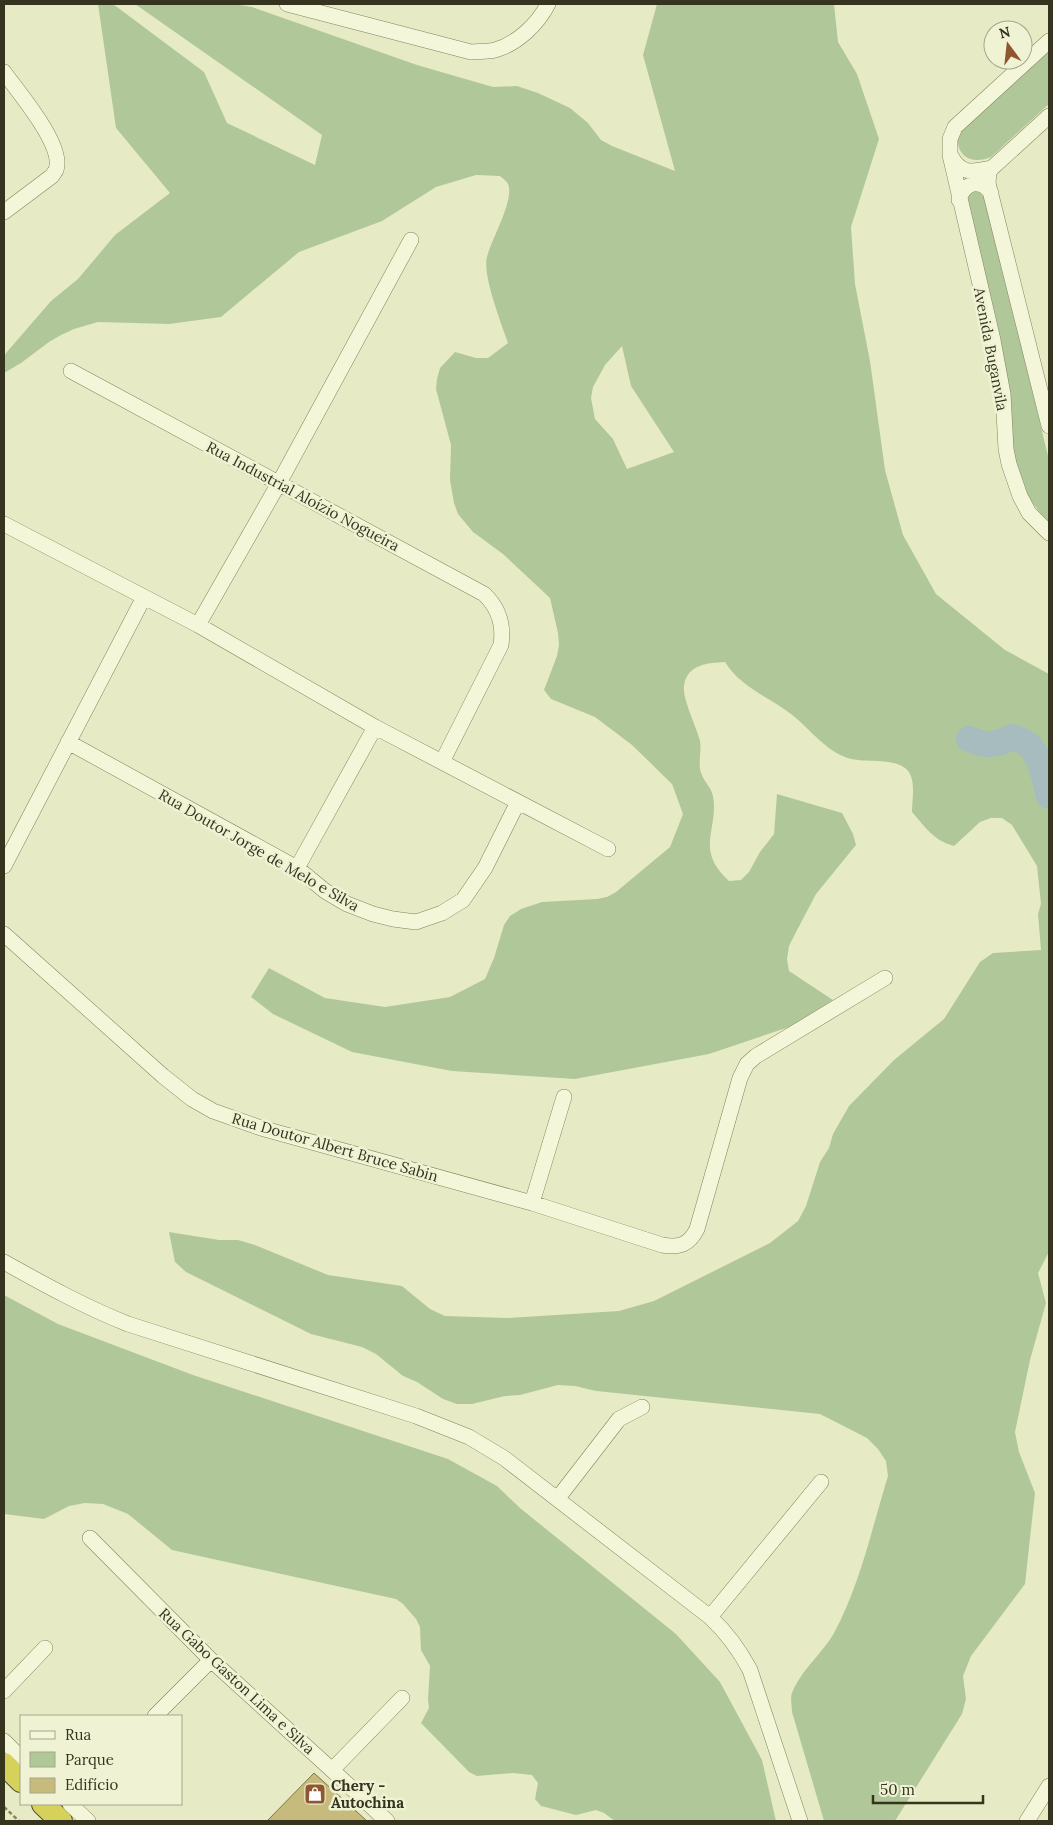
<svg xmlns="http://www.w3.org/2000/svg" width="1053" height="1825" font-family="Lora,serif">
<style>
.green{fill:#b0c899;fill-rule:evenodd}
.lines{fill:none;stroke-linecap:round;stroke-linejoin:round}
.river{stroke:#a6bcbf;stroke-width:26}
.building{fill:#c7ba7d;stroke:#827644}
.minor-casing{stroke:#85825c;stroke-width:16}
.highway-casing{stroke:#534e30;stroke-width:24}
.path{stroke:#85825c;stroke-width:2.5;stroke-dasharray:4 2.5;stroke-linecap:butt}
.minor{stroke:#f3f6d8;stroke-width:15}
.highway{stroke:#d5d15b;stroke-width:22}
.labels{text-anchor:middle;dominant-baseline:central;stroke-width:5;stroke-linejoin:round;paint-order:stroke}
.street-label{font-size:15px;fill:#36331f;stroke:#eff3d4}
.poi-label{font-size:15px;font-weight:bold;fill:#36331f;stroke:#eff3d4;text-anchor:start}
</style>
<rect width="100%" height="100%" fill="#e7ebc5"/>
<path class="green" d="M 98,4 L 113,4 L 204,72 L 227,123 L 315,165 L 322,135 L 135,4 L 234,4 L 252,7 L 417,65 L 493,87 L 517,86 L 538,93 L 570,108 L 588,123 L 601,140 L 612,146 L 675,171 L 643,55 L 657,4 L 834,4 L 838,42 L 857,74 L 879,139 L 851,227 L 855,284 L 870,361 L 885,470 L 903,535 L 936,594 L 1005,650 L 1049,674 L 1049,1252 L 1038,1273 L 1046,1303 L 1030,1360 L 1015,1432 L 1019,1452 L 1035,1493 L 1025,1584 L 971,1656 L 963,1676 L 966,1699 L 962,1714 L 895,1821 L 824,1821 L 792,1712 C 792,1706 790,1698 792,1693 C 801,1670 822,1654 834,1633 C 860,1585 872,1528 888,1476 L 886,1461 L 878,1449 L 867,1438 L 820,1414 L 596,1391 L 575,1386 L 558,1385 L 520,1395 L 505,1396 L 472,1404 L 457,1404 L 443,1399 L 417,1382 L 403,1376 L 376,1354 L 362,1347 L 311,1334 L 186,1272 L 175,1262 L 169,1232 L 219,1240 L 238,1240 L 255,1245 L 328,1275 L 402,1286 L 430,1309 L 445,1316 L 507,1318 L 619,1311 L 654,1301 L 770,1243 L 798,1221 L 806,1206 L 820,1162 L 829,1148 L 833,1134 L 849,1106 L 894,1060 L 944,1019 L 980,962 L 993,953 L 1041,950 L 1038,914 L 1041,904 L 1037,866 L 1012,825 L 1002,818 L 991,818 L 980,822 L 954,846 C 933,840 926,828 912,812 C 912,799 917,777 905,768 C 891,757 861,764 845,757 C 824,749 809,728 791,714 C 769,697 740,687 725,662 C 708,663 687,664 684,686 C 682,698 697,728 700,741 C 702,752 697,765 702,775 C 705,783 711,787 713,796 C 719,830 694,849 729,881 L 741,880 L 749,872 L 760,852 L 774,834 L 777,794 L 842,813 L 853,834 L 856,845 L 816,894 L 794,936 L 789,946 L 787,959 L 789,971 L 833,1000 L 789,1027 L 709,1054 L 575,1079 L 452,1071 L 352,1052 L 273,1014 L 251,997 L 269,968 L 325,998 L 385,1007 L 450,997 L 485,979 L 494,958 L 504,925 L 510,916 L 521,909 L 542,902 L 597,899 L 607,897 L 616,892 L 670,847 L 683,814 L 672,784 L 632,745 L 595,717 L 551,699 L 544,690 L 557,656 L 559,645 L 558,633 L 550,598 L 503,554 L 473,532 L 458,514 L 454,503 L 450,480 L 451,445 L 436,389 L 437,379 L 440,368 L 455,352 L 476,358 L 488,358 L 508,343 C 502,325 482,275 487,257 C 491,240 515,199 508,184 C 507,181 502,178 500,176 L 476,175 L 436,187 L 382,221 L 299,252 L 221,317 L 169,324 L 98,322 L 74,329 L 61,335 L 49,342 L 21,363 L 4,373 L 4,358 L 6,353 L 51,301 L 78,279 L 115,235 L 170,193 L 116,128 ZM 622,346 L 631,386 L 674,452 L 627,469 L 613,439 L 595,419 L 591,398 L 593,387 L 605,365 Z
M 1049,49 L 1049,104 L 991,157 C 978,163 961,161 958,144 C 957,140 959,135 959,131 Z
M 974,192 L 979,192 L 985,198 L 1049,460 L 1049,522 C 1028,502 1023,485 1013,458 L 967,197 Z
M 4,1295 L 58,1324 L 193,1375 L 448,1459 L 497,1486 L 520,1508 L 676,1634 L 720,1682 L 762,1760 L 776,1821 L 615,1821 L 604,1813 L 596,1810 L 576,1815 L 541,1806 L 535,1799 L 538,1783 L 532,1775 L 513,1773 L 477,1776 L 469,1772 L 421,1723 L 429,1708 L 428,1699 L 430,1666 L 421,1650 L 420,1627 L 416,1619 L 403,1604 L 396,1599 L 172,1550 L 128,1514 L 103,1504 L 85,1503 L 69,1506 L 44,1519 L 4,1514 Z"/>
<g class="lines">
<path class="river" d="M 969,739 C 985,746 997,746 1012,737 C 1041,744 1042,771 1049,796"/>
</g>
<path class="building" d="M 314,1773 L 367,1821 L 267,1821 Z"/>
<g class="lines">
<g class="minor-casing">
<path id="minor" d="M 287,4 L 471,52 C 478,51 487,52 495,50 C 517,44 538,24 548,4
M 1049,41 L 955,127 L 950,139 L 950,155 L 993,340 L 1003,394 L 1006,449 L 1009,464 L 1020,496 L 1029,513 L 1049,533
M 4,72 C 18,92 65,146 56,170 C 55,172 53,174 52,176 L 4,212
M 1049,116 L 992,168 L 989,172 L 988,183 L 1049,426
M 951,156 C 961,175 972,172 992,168
M 959,200 C 964,183 980,177 991,193
M 71,371 L 484,594 C 499,608 504,625 501,645 L 442,762
M 4,524 L 198,625 L 375,727 L 608,849
M 198,625 L 279,483 L 411,240
M 68,742 L 297,868 L 325,891 L 347,904 L 373,914 L 393,919 L 416,922 L 442,913 L 463,900 L 485,868 L 518,802
M 4,866 L 144,597
M 297,868 L 375,727
M 4,934 L 163,1076 L 192,1099 L 213,1111 L 261,1128 L 532,1203 L 662,1245 C 679,1248 689,1245 697,1229 L 740,1078 L 747,1064 L 756,1056 L 885,978
M 532,1203 L 564,1097
M 4,1262 C 45,1285 85,1307 128,1324 L 416,1416 L 469,1437 L 504,1458 L 710,1617 C 727,1633 739,1649 750,1670 L 800,1821
M 558,1498 L 619,1419 L 642,1407
M 90,1538 L 211,1660 L 332,1770 L 387,1821
M 710,1617 L 821,1482
M 4,1691 L 45,1648
M 155,1716 L 211,1660
M 4,1741 L 21,1758
M 332,1770 L 402,1698
M 70,1804 L 88,1821
M 1027,1821 L 1049,1786"/>
</g>
<g class="highway-casing">
<path id="highway" d="M 4,1764 L 21,1781
M 43,1804 L 61,1821"/>
</g>
<path class="path" d="M 4,1807 L 19,1821"/>
<use href="#minor" class="minor"/>
<use href="#highway" class="highway"/>
</g>
<defs>
<g id="shop-square" transform="scale(1.125)"><rect x="-9" y="-9" width="18" height="18" rx="4" fill="#905630" stroke="#eff3d4"/><path d="M-5-2.5h2.3a2.7 3.5 0 0 1 5.4 0H5L5.5 6h-11ZM-1.5-2.5h3a1.5 2.3 0 0 0-3 0Z" fill="#fff"/></g>
</defs>
<g fill-rule="evenodd">
<use href="#shop-square" x="315" y="1794"/>
</g>
<g class="labels">
<g class="street-label">
<text transform="translate(991 349) rotate(79)">Avenida Buganvila</text>
<text transform="translate(303 496) rotate(28)">Rua Industrial Aloízio Nogueira</text>
<text transform="translate(259 850) rotate(30)">Rua Doutor Jorge de Melo e Silva</text>
<text transform="translate(335 1147) rotate(16)">Rua Doutor Albert Bruce Sabin</text>
<text transform="translate(237 1681) rotate(43)">Rua Gabo Gaston Lima e Silva</text>
</g>
<g class="poi-label">
<text x="331" y="1785">Chery -<tspan x="331" dy="17">Autochina</tspan></text>
</g>
</g>
<rect width="1053" height="1825" fill="none" stroke="#36331f" stroke-width="10"/>
<rect x="20" y="1715" width="162" height="90" fill="#eff3d4" stroke="#a5a68c"/>
<rect x="30" y="1731" width="25" height="8" fill="#f3f6d8" stroke="#a5a68c"/>
<text x="65" y="1740" font-size="15" fill="#36331f">Rua</text>
<rect x="30" y="1752" width="25" height="15" fill="#b0c899" stroke="#a5a68c"/>
<text x="65" y="1765" font-size="15" fill="#36331f">Parque</text>
<rect x="30" y="1778" width="25" height="15" fill="#c7ba7d" stroke="#a5a68c"/>
<text x="65" y="1790" font-size="15" fill="#36331f">Edifício</text>
<g transform="translate(1008 45) rotate(345)"><circle r="24" fill="#eff3d4" stroke="#a5a68c"/>
<path d="M0-4L9 19L0 12L-9 19Z" fill="#905630"/>
<text y="-8" font-size="14" font-weight="bold" text-anchor="middle" fill="#36331f">N</text>
</g>
<path d="M873 1795v8h110v-8" fill="none" stroke="#36331f" stroke-width="2.5"/>
<text x="880" y="1795" font-size="15" fill="#36331f" stroke="#eff3d4" stroke-width="4" paint-order="stroke">50 m</text>
</svg>
